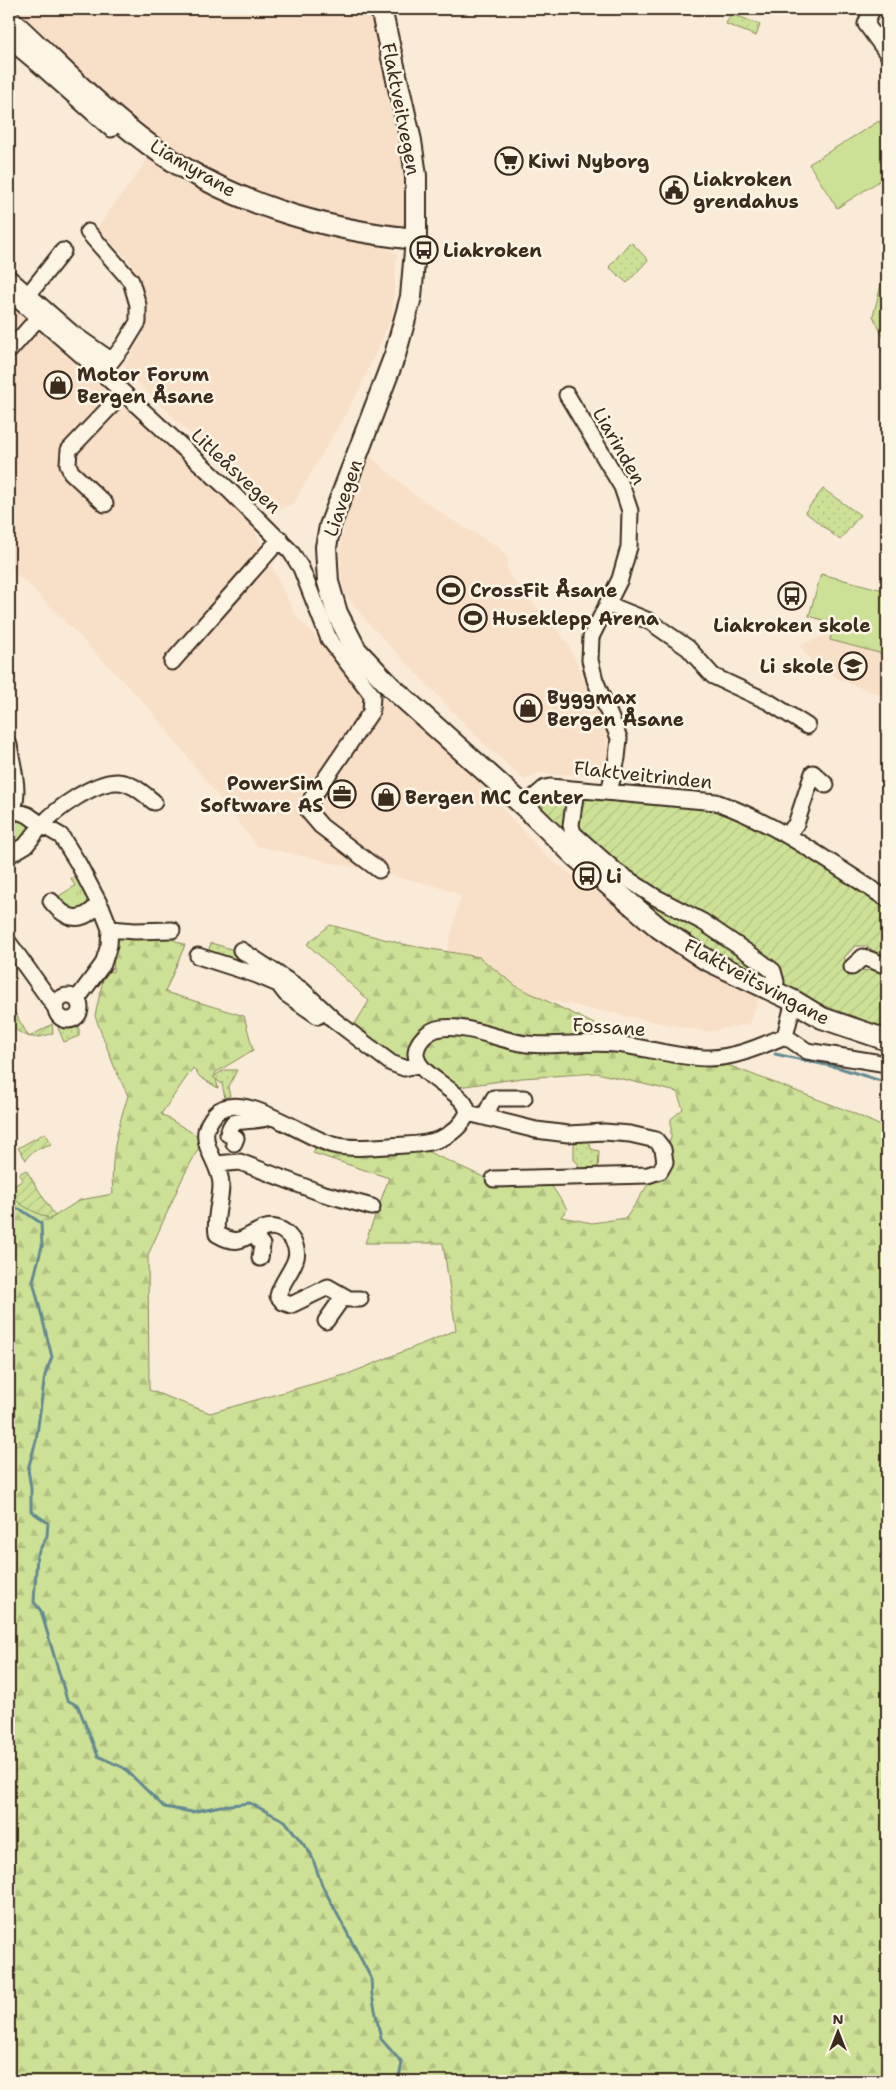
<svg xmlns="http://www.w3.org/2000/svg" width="896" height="2090" font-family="'Shantell Sans',sans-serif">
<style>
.built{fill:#f8e0c8}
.grass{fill:url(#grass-tufts);stroke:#84865a}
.forest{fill:url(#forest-firs);stroke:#84865a}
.park{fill:url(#park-dots);stroke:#84865a}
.garden{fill:url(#garden-furrows);stroke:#84865a}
.pitch{fill:#cde196;stroke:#84865a}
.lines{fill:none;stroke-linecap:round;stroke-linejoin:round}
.stream{stroke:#648a92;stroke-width:3}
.minor-casing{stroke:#3b2a1e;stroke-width:19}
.major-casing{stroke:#3b2a1e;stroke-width:24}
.minor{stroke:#fcf5e5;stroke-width:15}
.major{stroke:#fcf5e5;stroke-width:20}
.labels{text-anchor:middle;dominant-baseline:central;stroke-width:5;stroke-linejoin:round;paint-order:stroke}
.street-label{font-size:19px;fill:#3b2a1e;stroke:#fcf5e5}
.poi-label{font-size:19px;font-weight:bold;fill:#3b2a1e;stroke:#fcf5e5;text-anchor:start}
</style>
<defs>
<pattern id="grass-tufts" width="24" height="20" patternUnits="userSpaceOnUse" patternTransform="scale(1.25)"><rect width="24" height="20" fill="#cde196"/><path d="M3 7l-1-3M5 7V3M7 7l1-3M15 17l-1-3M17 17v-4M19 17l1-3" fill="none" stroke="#b1c181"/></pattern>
<pattern id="forest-firs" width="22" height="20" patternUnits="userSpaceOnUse" patternTransform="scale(1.25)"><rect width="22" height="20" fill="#cde196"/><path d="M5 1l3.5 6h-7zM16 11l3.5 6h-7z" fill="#b1c181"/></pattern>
<pattern id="park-dots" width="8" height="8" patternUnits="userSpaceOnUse" patternTransform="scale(1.25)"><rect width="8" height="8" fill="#cde196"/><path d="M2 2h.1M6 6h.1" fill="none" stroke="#b1c181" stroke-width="1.8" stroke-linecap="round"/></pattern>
<pattern id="garden-furrows" width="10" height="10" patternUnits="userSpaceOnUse" patternTransform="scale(1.25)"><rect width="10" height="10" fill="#cde196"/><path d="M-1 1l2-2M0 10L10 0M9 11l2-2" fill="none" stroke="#b1c181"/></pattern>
</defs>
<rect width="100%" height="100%" fill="#faebd8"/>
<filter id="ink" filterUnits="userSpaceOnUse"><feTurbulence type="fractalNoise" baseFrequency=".02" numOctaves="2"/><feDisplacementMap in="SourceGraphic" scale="10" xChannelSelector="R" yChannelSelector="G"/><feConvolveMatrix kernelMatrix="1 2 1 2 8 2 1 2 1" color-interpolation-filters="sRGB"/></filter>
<g filter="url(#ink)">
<path class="built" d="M 9,9 L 380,9 L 410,128 L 411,216 L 404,237 L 362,237 L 397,254 L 392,317 L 358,392 L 294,503 L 272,513 L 123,369 L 146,328 L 142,287 L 129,260 L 96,229 L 149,158 L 233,200 L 149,141 L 9,17 Z
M 9,304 L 250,521 L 296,616 L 347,667 L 466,768 L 548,858 L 677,949 L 760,994 L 750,1024 L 707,1032 L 585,1008 L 503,990 L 446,955 L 461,895 L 432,885 L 257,846 L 149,708 L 32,588 L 9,568 Z
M 369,455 L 414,494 L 452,520 L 499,547 L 508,559 L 507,568 L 509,575 L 568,643 L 603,720 L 607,735 L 608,755 L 599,770 L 585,776 L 538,773 L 524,780 L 477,737 L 370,625 L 347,597 L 342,583 L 340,550 L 347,510 Z
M 823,636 L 831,636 L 887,650 L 887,697 L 842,681 L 812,661 L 799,645 Z"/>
<path class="grass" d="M 18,819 L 24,820 L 30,829 L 27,838 L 9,851 L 9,829 Z
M 71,878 L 79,879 L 90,894 L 90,906 L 72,914 L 54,899 L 75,886 Z"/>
<path class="forest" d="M 887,262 L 887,344 L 873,316 Z
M 330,925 L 407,945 L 479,957 L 516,986 L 619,1036 L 667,1054 L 725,1064 L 851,1112 L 887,1129 L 887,2081 L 9,2081 L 9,1192 L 14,1199 L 50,1219 L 80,1200 L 113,1194 C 110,1160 117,1128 128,1096 L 114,1066 L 95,1016 L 105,970 L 113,972 L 116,933 L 155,931 L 185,945 L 165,992 L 244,1016 L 253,1050 L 215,1073 L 218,1088 L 200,1077 L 193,1068 L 161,1114 L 201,1138 L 202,1142 L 183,1177 L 148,1255 L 149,1390 L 210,1413 L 348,1374 L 456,1330 L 443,1243 L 365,1243 L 389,1178 L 313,1153 L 318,1142 L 409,1143 L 490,1180 L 549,1182 L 567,1209 L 561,1217 L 592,1223 L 626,1218 L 657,1171 L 671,1138 L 671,1119 L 683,1109 L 677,1092 L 597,1073 L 522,1078 L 458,1087 L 423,1063 L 396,1067 L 350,1032 L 369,1001 L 307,944 Z"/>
<path class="park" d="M 731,13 L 760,25 L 756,36 L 726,24 Z
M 629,243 L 633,244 L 648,260 L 627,283 L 609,267 Z
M 823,489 L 860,515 L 840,540 L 805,512 Z
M 211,943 L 238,951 L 254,966 L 207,956 Z
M 79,1014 L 79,1036 L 64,1042 L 58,1028 L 60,1024 L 72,1021 Z
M 224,1070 L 237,1070 L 228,1088 L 230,1096 L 225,1098 L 222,1084 L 213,1077 Z
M 576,1139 L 589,1139 L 591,1149 L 599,1151 L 598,1173 L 579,1173 L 578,1163 L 574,1160 L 574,1146 Z"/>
<path class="garden" d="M 551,790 L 712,806 L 767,831 L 887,906 L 887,960 L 866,946 L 855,946 L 844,958 L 851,971 L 887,970 L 887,1028 C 812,1005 730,965 666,919 C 622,888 584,850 544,815 L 542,807 L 542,798 Z
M 9,1003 L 29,1037 L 52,1024 L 53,1033 C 32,1041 26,1037 9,1025 Z
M 45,1133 L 52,1144 C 42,1146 28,1153 26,1160 L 18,1148 Z
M 26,1170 L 55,1216 L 50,1219 C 38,1213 12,1204 9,1189 L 23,1180 L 19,1174 Z"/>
<path class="pitch" d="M 879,121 L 887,134 L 887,176 L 837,208 L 809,164 Z
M 821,574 L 887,591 L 887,655 L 830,640 L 834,623 L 809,616 Z"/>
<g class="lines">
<path class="stream" d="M 775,1054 L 840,1068 L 887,1083
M 9,1205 L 23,1211 L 41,1223 L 42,1246 L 33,1281 L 52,1357 L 45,1375 L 36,1441 L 28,1469 L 31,1488 L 31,1511 L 48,1523 L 47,1536 L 37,1555 L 34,1602 L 41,1611 L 67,1700 L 78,1706 L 98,1756 L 124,1768 L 164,1807 L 192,1812 L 221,1806 L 250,1803 L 285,1821 L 311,1854 L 322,1885 L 371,1978 L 372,1995 L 381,2039 L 402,2063 L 398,2081"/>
<g class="minor-casing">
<path id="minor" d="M 872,9 L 866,24 L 887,53
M 9,40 L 39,65 L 111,129
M 88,232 L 131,281 L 138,305 L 138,322 L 124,345 L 102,373
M 9,278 L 72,333 L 105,356 L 102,373
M 9,292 L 102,373 L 230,491 L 291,552 L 301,568 L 329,639 L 372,695 L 371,712 L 312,798 L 309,812 L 321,826 L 379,870
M 28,295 L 63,251
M 9,351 L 38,318
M 567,395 L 622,487 L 630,511 L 629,547 L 620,579 L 591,637 L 590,660 L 595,680 L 619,738 L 617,758 L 609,792
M 105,504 L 71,472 L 68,464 L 69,450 L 110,407 L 120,391
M 607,604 L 649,621 L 688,648 L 713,676 L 769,702 L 807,726
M 172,662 L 280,539
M 9,745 C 12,765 23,798 9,816
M 576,790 L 571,825 L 573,833 L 617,872 L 655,897 L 703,922 L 760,961 L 773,971 L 776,982
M 524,806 L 545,788 L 550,787 L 716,802 C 778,824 832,864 887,899
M 787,835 L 796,824 L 813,773 L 826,785
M 9,855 L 26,845 L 42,825 L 28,815 L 13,810
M 51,901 C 66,920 82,925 99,903
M 110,929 L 135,931 L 172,930
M 9,943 L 55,1007
M 241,950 L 302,990 L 334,1020 L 391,1063 L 404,1068 L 418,1065
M 198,956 L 257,975 L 285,987
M 852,967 L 863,957 L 887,966
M 279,985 L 286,994 L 318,1016
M56 1008a12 12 0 1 1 24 0a12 12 0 1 1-24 0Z
M 77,999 L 103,964 L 109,945 L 110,929 L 103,911 L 78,863 L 61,836 L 42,825 C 57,808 93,783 116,782 C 130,781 144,794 154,802
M 785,1036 L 807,1051 L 887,1064
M 785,1036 L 794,1001
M 468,1113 L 536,1130 L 568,1134 L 604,1132 L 630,1134 L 656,1140 L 663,1149 L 665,1162 L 660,1171 L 648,1175 L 494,1179
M 484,1117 L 494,1098 L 524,1098
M 234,1143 L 236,1138 L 228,1134 C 229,1130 230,1126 233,1123 C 237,1120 262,1121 271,1117
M 216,1164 L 240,1162 L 321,1193 L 372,1207
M 254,1235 L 262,1245 L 260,1258
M 360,1299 L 349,1299 L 328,1287 L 291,1305 L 283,1302 L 278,1296 C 281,1282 292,1272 296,1258 C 300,1243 282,1223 266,1228 C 245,1234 242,1249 217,1234 C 214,1217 221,1202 221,1185 C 221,1166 203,1149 206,1131 C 207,1125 212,1118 215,1114 C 239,1087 305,1138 333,1145 C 356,1150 381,1146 405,1145 C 432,1144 454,1139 468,1113 C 467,1110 466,1105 464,1103 C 453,1087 415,1073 416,1053 C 417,1040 429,1030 441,1028 C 468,1024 501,1041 527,1044 C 556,1047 585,1041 615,1044 C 646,1047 677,1058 709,1058 C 735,1058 761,1046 785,1036
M 326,1321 L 343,1297"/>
</g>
<g class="major-casing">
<path id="major" d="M 381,9 L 411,141 L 416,176 L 416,239 L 411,297 L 395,355 L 330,526 L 326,547 L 328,582 L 337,613 L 356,650 L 391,687 L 524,806 L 576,857 L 659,928 L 705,959 L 794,1001 L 822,1018 L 887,1040
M 9,19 C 55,61 100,109 151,146 C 227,202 323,230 416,239"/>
</g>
<use href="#minor" class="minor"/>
<use href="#major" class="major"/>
</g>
</g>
<defs>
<g id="supermarket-ring" transform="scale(1.4375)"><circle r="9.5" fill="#fcf5e5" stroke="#3b2a1e" stroke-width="1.5"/><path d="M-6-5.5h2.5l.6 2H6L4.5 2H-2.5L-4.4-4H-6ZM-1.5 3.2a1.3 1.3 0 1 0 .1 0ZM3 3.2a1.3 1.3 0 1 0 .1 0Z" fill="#3b2a1e"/></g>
<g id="civic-ring" transform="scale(1.4375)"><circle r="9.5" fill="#fcf5e5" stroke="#3b2a1e" stroke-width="1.5"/><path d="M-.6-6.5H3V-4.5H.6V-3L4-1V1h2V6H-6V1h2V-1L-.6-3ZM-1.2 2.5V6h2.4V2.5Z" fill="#3b2a1e"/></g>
<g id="bus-ring" transform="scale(1.4375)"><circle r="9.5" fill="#fcf5e5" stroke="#3b2a1e" stroke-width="1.5"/><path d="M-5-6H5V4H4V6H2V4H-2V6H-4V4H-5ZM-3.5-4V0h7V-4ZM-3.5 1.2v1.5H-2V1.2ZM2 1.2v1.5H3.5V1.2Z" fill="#3b2a1e"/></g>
<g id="shop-ring" transform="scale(1.4375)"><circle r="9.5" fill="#fcf5e5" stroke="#3b2a1e" stroke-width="1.5"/><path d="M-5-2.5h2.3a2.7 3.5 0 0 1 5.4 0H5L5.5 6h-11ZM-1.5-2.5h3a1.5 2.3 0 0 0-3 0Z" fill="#3b2a1e"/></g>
<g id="stadium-ring" transform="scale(1.4375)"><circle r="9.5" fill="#fcf5e5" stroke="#3b2a1e" stroke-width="1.5"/><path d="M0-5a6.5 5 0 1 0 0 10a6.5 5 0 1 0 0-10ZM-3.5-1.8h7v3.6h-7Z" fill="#3b2a1e"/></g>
<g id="school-ring" transform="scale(1.4375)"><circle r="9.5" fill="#fcf5e5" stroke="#3b2a1e" stroke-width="1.5"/><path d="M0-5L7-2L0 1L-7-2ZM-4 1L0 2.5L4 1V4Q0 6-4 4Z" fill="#3b2a1e"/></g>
<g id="office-ring" transform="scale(1.4375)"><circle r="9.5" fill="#fcf5e5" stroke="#3b2a1e" stroke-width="1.5"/><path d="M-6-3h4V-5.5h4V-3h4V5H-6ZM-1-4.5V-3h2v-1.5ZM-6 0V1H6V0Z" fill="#3b2a1e"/></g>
</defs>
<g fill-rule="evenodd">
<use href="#supermarket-ring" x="509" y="161"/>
<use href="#civic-ring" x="674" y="190"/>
<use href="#bus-ring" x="424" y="250"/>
<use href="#shop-ring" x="58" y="385"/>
<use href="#stadium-ring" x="451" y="590"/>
<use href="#bus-ring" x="792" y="596"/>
<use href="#stadium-ring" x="473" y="618"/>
<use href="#school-ring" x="853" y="666"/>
<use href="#shop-ring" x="528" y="708"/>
<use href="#office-ring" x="342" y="794"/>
<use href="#shop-ring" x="386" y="797"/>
<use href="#bus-ring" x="587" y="876"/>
</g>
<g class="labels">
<g class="street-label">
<text transform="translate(401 109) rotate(79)">Flaktveitvegen</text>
<text transform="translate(193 168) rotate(30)">Liamyrane</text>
<text transform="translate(619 446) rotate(60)">Liarinden</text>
<text transform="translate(236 471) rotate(43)">Litleåsvegen</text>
<text transform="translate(343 498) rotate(-71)">Liavegen</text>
<text transform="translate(643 775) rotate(6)">Flaktveitrinden</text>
<text transform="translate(757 982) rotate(28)">Flaktveitsvingane</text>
<text transform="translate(609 1027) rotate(4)">Fossane</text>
</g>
<g class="poi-label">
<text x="528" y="161">Kiwi Nyborg</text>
<text x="693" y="179">Liakroken<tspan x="693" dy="22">grendahus</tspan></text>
<text x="443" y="250">Liakroken</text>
<text x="77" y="374">Motor Forum<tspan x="77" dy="22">Bergen Åsane</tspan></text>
<text x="470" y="590">CrossFit Åsane</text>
<text x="492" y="618">Huseklepp Arena</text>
<text x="792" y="625" text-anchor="middle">Liakroken skole</text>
<text x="834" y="666" text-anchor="end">Li skole</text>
<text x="547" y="697">Byggmax<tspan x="547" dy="22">Bergen Åsane</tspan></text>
<text x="323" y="783" text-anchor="end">PowerSim<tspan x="323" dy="22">Software AS</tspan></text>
<text x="405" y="797">Bergen MC Center</text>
<text x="606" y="876">Li</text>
</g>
</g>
<rect width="896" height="2090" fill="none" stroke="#fcf5e5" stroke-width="30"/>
<rect x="15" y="15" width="866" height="2060" fill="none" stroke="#3b2a1e" stroke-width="2" filter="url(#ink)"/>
<g transform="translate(838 2032)" stroke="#fcf5e5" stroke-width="4" paint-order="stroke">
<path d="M0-4L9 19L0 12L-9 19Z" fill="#3b2a1e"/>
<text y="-8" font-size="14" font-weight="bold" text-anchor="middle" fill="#3b2a1e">N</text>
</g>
</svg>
